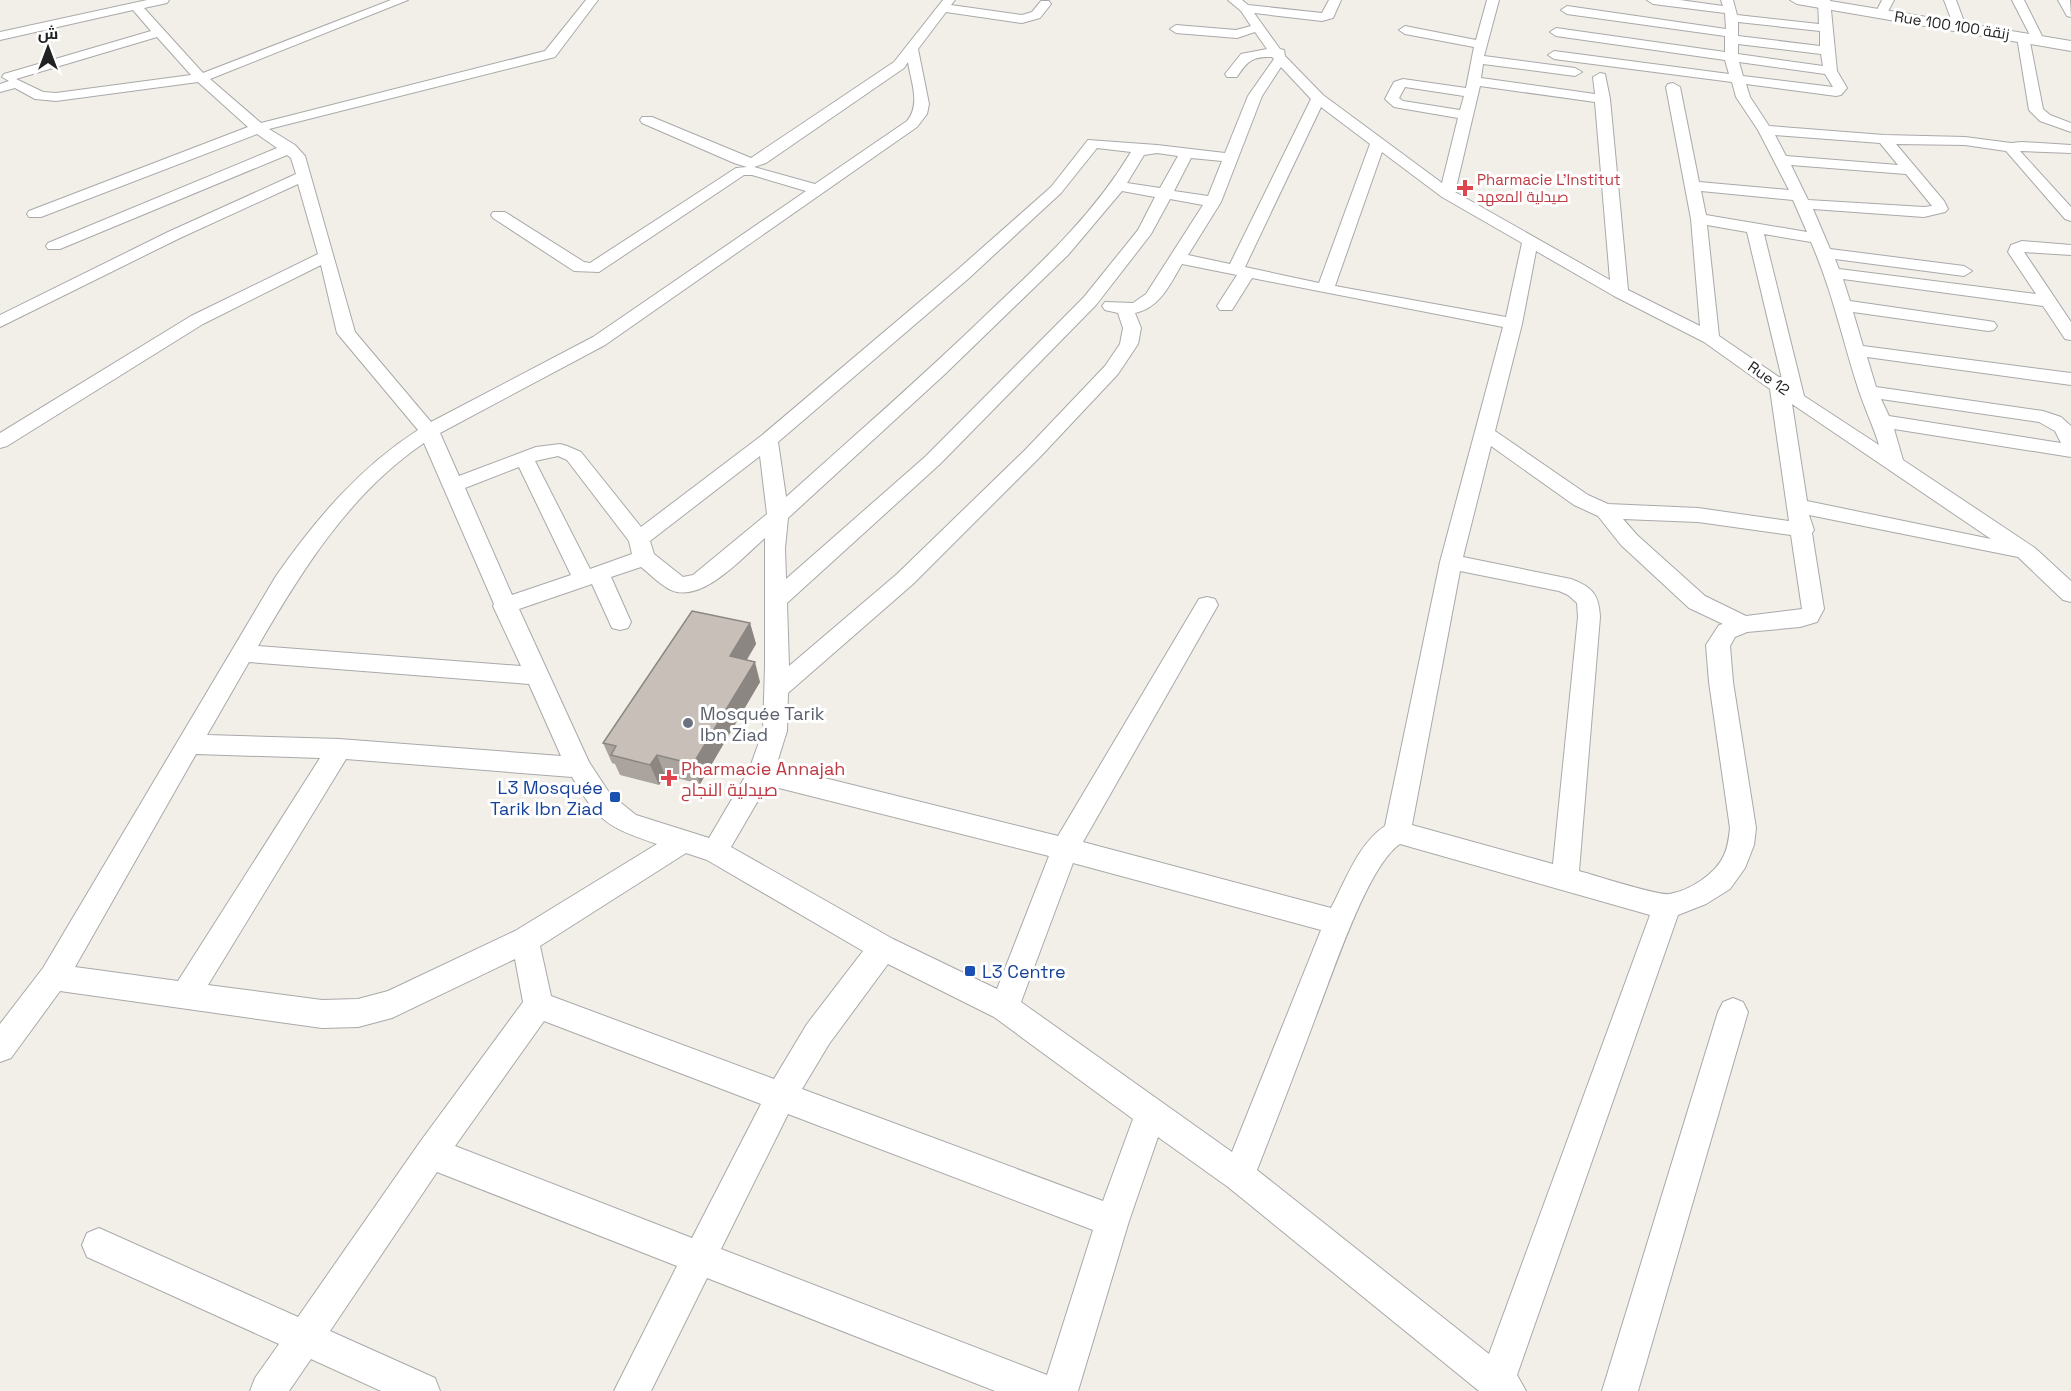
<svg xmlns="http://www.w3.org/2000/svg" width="2071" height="1391" font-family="'Space Grotesk',Cairo,sans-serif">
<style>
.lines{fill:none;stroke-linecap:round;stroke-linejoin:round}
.minor-casing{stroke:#a9a9a9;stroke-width:2}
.tertiary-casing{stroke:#a9a9a9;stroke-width:2}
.minor{fill:#fff;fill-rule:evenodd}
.tertiary{fill:#fff;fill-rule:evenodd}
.wall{fill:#aba49e}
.shaded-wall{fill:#8b8681}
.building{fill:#c7bfb8;stroke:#8b8681;stroke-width:1.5}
.health-dot{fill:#e0444e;stroke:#fff;stroke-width:2}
.worship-dot{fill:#6b7280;stroke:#fff;stroke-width:2}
.transit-dot{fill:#1a4fb4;stroke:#fff;stroke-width:2}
.labels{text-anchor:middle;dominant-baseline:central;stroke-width:6;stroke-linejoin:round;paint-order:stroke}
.far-street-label{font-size:15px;fill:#222;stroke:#fff}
.far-health-label{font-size:15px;fill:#be3a42;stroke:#fff;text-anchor:start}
.worship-label{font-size:18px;fill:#5b616d;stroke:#fff;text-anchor:start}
.health-label{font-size:18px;fill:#be3a42;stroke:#fff;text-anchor:start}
.transit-label{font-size:18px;fill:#164399;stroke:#fff;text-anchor:end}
</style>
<rect width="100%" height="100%" fill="#f2efe9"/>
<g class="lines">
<g class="minor-casing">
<path id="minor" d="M 147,0 L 169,0 L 167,3 L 144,8 L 203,73 L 391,0 L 408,0 L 210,79 L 261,123 L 545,51 L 586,0 L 598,0 L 555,57 L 269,129 L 295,145 L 305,156 L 355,332 L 431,422 L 593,337 L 806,191 L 752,175 L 744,175 L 599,272 L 574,271 L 493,218 L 491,215 L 493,212 L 505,212 L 584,262 L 590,263 L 736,168 L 747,167 L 734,163 L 642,123 L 640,120 L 642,117 L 652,117 L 751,158 L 894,62 L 943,0 L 955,0 L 951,5 L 1022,15 L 1032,12 L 1041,1 L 1049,1 L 1051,4 L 1040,18 L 1022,23 L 946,12 L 918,49 L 929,104 L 927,114 L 917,127 L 605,345 L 440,433 L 459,476 L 536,447 L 560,444 L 567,446 L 581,452 L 641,527 L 761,436 L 956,271 L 1051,187 L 1088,140 L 1157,145 L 1225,153 L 1248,96 L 1274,59 L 1272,57 C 1253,56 1247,61 1237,77 L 1227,77 L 1225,74 L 1241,54 L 1267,49 L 1255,32 L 1237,38 L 1176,33 L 1170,29 L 1176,25 L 1236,30 L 1251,26 L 1241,11 L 1228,0 L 1242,0 L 1248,5 L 1322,13 L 1329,0 L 1341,0 L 1333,18 L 1322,21 L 1254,13 L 1280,49 L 1284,50 L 1285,56 L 1323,95 L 1442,183 L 1458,118 L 1394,107 L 1385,99 L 1394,82 L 1403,79 L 1466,88 L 1474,47 L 1405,34 L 1399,30 L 1405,26 L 1476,40 L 1487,0 L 1499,0 L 1484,56 L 1575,68 L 1582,72 L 1575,76 L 1483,64 L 1481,78 L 1595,94 L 1593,77 L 1600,73 L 1605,74 L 1610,99 L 1628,290 L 1700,326 L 1691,219 L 1666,87 L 1668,84 L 1673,83 L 1680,87 L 1699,182 L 1789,190 L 1758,130 L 1736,97 L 1732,82 L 1554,59 L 1548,55 L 1554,51 L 1729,74 L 1725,60 L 1556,36 L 1550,32 L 1556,28 L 1725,52 L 1725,36 L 1567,14 L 1561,10 L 1567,6 L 1726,29 L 1725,13 L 1653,4 L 1647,0 L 1680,0 L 1723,6 L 1721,0 L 1733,0 L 1737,15 L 1819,24 L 1818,0 L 1830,0 L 1837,71 L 1847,88 L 1841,95 L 1836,96 L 1746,84 L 1750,97 L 1769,126 L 1884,135 L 1965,137 L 2011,143 L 2022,142 L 2071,145 L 2071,153 L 2020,151 L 2071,207 L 2071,221 L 2065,219 L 2006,151 L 1965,145 L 1896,144 L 1944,201 L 1948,209 L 1945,212 L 1924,217 L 1813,209 L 1830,249 L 1964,266 L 1972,271 L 1964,276 L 1835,259 L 1839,269 L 2036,294 L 2008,252 L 2011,245 L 2022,241 L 2071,245 L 2071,255 L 2024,252 L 2071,322 L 2071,340 L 2065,339 L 2043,306 L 1843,279 L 1850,301 L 1988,321 L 1994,322 L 1997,326 L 1994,330 L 1988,331 L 1853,312 L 1863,346 L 2071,373 L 2071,385 L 1867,357 L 1876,387 L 2043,411 L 2061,417 L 2071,426 L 2071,457 L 1894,429 L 1903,460 L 2035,548 L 2071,581 L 2071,602 L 2063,600 L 2018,557 L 1809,515 L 1814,530 L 1812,533 L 1824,609 L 1817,622 L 1800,627 L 1747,632 L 1735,637 L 1730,646 L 1733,682 L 1756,828 L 1754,845 L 1745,868 L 1730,889 L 1706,904 L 1678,915 L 1517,1375 L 1526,1391 L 1479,1391 L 1228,1187 L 1158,1137 L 1129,1221 L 1078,1391 L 995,1391 L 707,1278 L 651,1391 L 614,1391 L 677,1266 L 437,1172 L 330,1331 L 435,1378 L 440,1391 L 381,1391 L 311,1359 L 289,1391 L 250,1391 L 255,1378 L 279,1344 L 87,1257 L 82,1245 L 87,1233 L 99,1228 L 298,1317 L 420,1142 L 523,1002 L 515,959 L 392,1018 L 358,1027 L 322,1028 L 60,991 L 11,1058 L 0,1062 L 0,1024 L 43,968 L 276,576 C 315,520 360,467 418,430 L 337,333 L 321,265 L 203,324 L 7,446 L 0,448 L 0,433 L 191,316 L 318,254 L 298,184 L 180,238 L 0,327 L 0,315 L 168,232 L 296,174 L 291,158 L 287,155 L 60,249 L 48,249 L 46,246 L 48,243 L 277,148 L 257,134 L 41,217 L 29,217 L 27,214 L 29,211 L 248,127 L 198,82 L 56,101 L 35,99 L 15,88 L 0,92 L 0,84 L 9,81 L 2,77 L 4,74 L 151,31 L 133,10 L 0,40 L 0,32 ZM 1738,22 L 1820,31 L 1820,46 L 1738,36 ZM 157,37 L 191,75 L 56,93 L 43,92 L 16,79 ZM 1738,44 L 1821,54 L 1823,66 L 1738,54 ZM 908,62 C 911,82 921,104 907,121 L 815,184 L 754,167 L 766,163 L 904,68 ZM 1739,62 L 1825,74 L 1833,87 L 1743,76 ZM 1281,67 L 1311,99 L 1230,264 L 1188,255 L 1221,202 L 1262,96 ZM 1480,86 L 1595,102 L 1610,280 L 1455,192 ZM 1405,87 L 1464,96 L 1460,110 L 1403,101 L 1399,98 ZM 1321,107 L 1370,144 L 1319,283 L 1245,267 ZM 1775,135 L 1880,143 L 1898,165 L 1786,156 ZM 1097,148 L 1131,152 C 1093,215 1042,262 989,312 C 923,376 854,436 786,497 L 778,442 L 968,279 L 1061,193 ZM 1382,152 L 1442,197 L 1522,243 L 1506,317 L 1335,286 ZM 1157,153 L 1178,156 L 1160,188 L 1127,183 L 1144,155 ZM 1191,158 L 1222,161 L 1208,196 L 1174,191 ZM 1791,165 L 1906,174 L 1932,206 L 1924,207 L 1808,200 ZM 1122,191 L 1155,197 L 1138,230 L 1084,297 L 926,456 L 786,579 L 785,548 L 788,518 L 945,374 L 1068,255 ZM 1701,191 L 1793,200 L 1807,232 L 1706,215 ZM 1170,199 L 1203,205 L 1146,294 L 1133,303 L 1105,302 L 1102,306 L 1105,310 L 1118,313 L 1123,328 L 1120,344 L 1105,366 L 1026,449 L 897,574 L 789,666 L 787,603 L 940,464 L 1096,305 L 1151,234 ZM 1707,225 L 1747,232 L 1782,379 L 1719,336 ZM 1764,234 L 1811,242 C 1832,290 1842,338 1858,388 C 1864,407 1873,425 1879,445 L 1804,396 ZM 1536,251 L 1614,296 L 1704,342 L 1770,389 L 1789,521 L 1698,508 L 1608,504 L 1588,495 L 1495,431 L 1522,324 ZM 1182,264 L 1237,275 L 1217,306 L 1220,310 L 1232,310 L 1252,278 L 1503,327 L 1440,562 L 1385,826 C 1358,844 1346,880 1331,908 L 1083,842 L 1218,605 L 1215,599 L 1207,597 L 1199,599 L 1058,836 L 776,766 L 787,731 L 788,693 L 913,584 L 1040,457 L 1118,374 L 1138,344 L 1141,328 L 1135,313 C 1160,308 1170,284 1182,264 ZM 1881,399 L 2039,422 L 2055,431 L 2061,443 L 1889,416 ZM 1792,404 L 1991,539 L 1807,501 ZM 424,443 L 494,604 L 493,606 L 521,666 L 258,646 C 302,570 350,493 424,443 ZM 1491,446 L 1574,505 L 1598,516 L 1621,545 L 1689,608 L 1723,624 L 1719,625 L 1706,645 L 1709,682 L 1730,828 C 1729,837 1728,847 1724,855 C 1716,874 1689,891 1669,894 C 1658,896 1594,875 1579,871 L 1600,617 C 1599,594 1592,587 1571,579 L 1463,557 ZM 558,456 L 567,460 L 629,541 L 632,554 L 590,569 L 535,461 ZM 760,456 L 767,514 L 693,575 L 683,577 L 654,554 L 650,541 ZM 519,467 L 571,575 L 512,595 L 465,488 ZM 1623,519 L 1698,522 L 1791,535 L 1802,609 L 1746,616 L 1705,596 L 1637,535 ZM 765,538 L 765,666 L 763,731 L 749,770 L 709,838 L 636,815 L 610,794 L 589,762 L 519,609 L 592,584 L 612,628 L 620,630 L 628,628 L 631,622 L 611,577 L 641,567 C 650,574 660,585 671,590 C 702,604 743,557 765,538 ZM 1460,571 L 1559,591 L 1568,595 L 1577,603 L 1578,617 L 1553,864 L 1412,825 ZM 249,662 L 529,684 L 561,756 L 339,739 L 207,735 ZM 196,754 L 320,758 L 178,981 L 75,967 ZM 346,759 L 572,777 C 599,822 607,827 657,844 L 515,931 L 388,991 L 358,999 L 322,1000 L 208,985 ZM 767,785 L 1049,856 L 997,989 L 893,939 L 731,847 ZM 1400,844 L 1650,915 L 1489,1354 L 1257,1170 C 1277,1119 1297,1067 1316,1016 C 1332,976 1367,866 1400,844 ZM 686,853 L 707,860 L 863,951 L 807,1024 L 774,1079 L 551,996 L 540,946 ZM 1073,863 L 1321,930 L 1232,1152 L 1021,1002 ZM 888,964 L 994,1017 L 1133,1119 L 1103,1201 L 802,1089 L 829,1044 ZM 544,1021 L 761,1104 L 692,1238 L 455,1146 ZM 788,1114 L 1093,1230 L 1047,1375 L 721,1249 Z
M 1882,0 L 1894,0 L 1885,17 L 1881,18 L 1875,14 Z
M 1944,0 L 1956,0 L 1966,27 L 1964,30 L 1960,31 L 1954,27 Z
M 2012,0 L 2024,0 L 2044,40 L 2042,43 L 2034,43 Z
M 2058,0 L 2070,0 L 2071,17 L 2067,16 Z
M 2023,33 L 2029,37 L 2043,109 L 2050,115 L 2071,123 L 2071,132 L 2040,121 L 2029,110 L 2017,37 Z
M 1733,998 L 1743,1002 L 1748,1012 L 1638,1391 L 1602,1391 L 1718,1012 L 1723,1002 Z"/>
</g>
<g class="tertiary-casing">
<path id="tertiary" d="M 1790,0 L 1824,0 L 2071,41 L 2071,51 L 1797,4 Z"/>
</g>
<use href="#minor" class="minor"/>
<use href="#tertiary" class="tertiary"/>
</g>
<path class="wall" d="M 750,623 L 756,644 L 747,660 L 760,682 L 700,784 L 665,775 L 659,785 L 620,775 L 615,764 L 612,763 L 603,743 Z"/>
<path class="shaded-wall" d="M 750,623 L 756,644 L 736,677 L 730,656 Z
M 755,662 L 760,682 L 700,784 L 693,764 Z
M 657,755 L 665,775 L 659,785 L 650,765 Z"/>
<path class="building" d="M 692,611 L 750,623 L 730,656 L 755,662 L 693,764 L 657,755 L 650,765 L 611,755 L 616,746 L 603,743 Z"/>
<g class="health-dot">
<path d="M1462 179h6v6h6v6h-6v6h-6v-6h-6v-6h6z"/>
<path d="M666 769h6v6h6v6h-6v6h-6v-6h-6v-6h6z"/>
</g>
<circle class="worship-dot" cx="688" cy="723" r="6"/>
<g class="transit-dot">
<rect x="609" y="791" width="12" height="12" rx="3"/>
<rect x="964" y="965" width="12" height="12" rx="3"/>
</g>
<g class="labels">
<g class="far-street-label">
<text transform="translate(1952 25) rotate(9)">Rue 100 زنقة 100</text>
<text transform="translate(1769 378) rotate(35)">Rue 12</text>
</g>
<g class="far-health-label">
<text x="1477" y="179">Pharmacie L'Institut<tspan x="1477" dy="17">صيدلية المعهد</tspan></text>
</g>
<g class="worship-label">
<text x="700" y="713">Mosquée Tarik<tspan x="700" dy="21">Ibn Ziad</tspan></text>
</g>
<g class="health-label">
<text x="681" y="768">Pharmacie Annajah<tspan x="681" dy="21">صيدلية النجاح</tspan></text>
</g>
<g class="transit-label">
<text x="603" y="787">L3 Mosquée<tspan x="603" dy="21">Tarik Ibn Ziad</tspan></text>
<text x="982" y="971" text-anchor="start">L3 Centre</text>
</g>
</g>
<g transform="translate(48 48)" stroke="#ffffff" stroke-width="4.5" paint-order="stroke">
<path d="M0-4.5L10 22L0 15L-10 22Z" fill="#222222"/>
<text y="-9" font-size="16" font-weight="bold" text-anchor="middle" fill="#222222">ش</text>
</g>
</svg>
